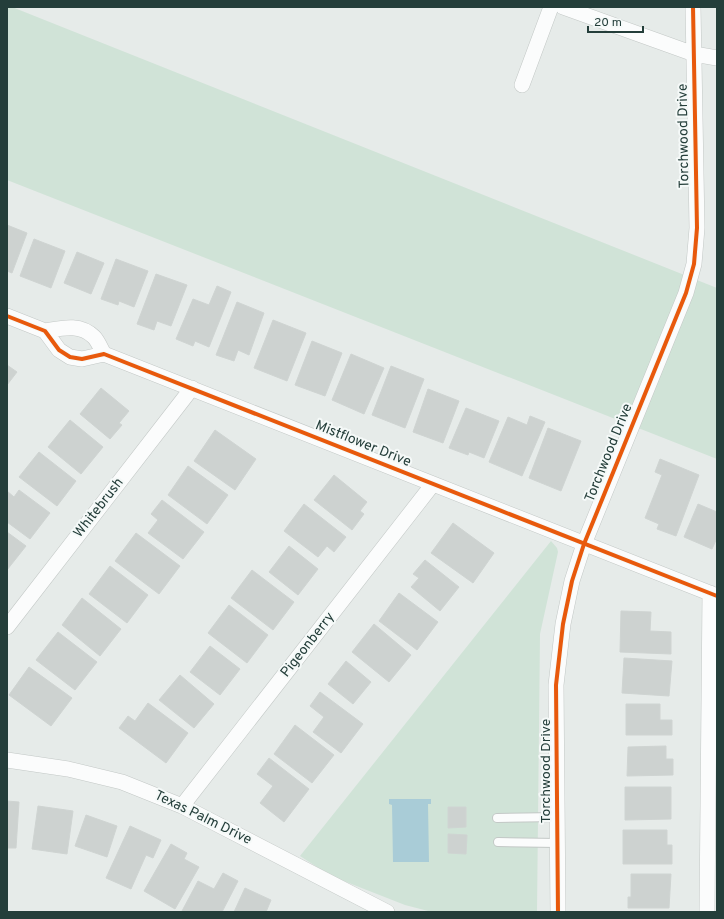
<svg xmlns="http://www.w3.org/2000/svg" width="724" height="919" font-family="Overpass,sans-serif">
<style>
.green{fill:#d0e3d7}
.water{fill:#a9ccd7}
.building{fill:#cdd2d0;stroke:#cfd4d2}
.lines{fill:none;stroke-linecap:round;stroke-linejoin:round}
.lane-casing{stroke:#c3c8c6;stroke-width:10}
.street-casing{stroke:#c3c8c6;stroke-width:16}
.lane{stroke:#fbfcfc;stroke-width:8}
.street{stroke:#fbfcfc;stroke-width:15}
.cycleway-casing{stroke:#f5f9f8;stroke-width:6}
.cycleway{stroke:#e8590c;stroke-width:4}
.labels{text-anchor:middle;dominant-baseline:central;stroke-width:4;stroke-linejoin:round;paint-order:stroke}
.street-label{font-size:14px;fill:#243e3a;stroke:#f5f9f8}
</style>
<rect width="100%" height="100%" fill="#e6ebe9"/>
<path class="green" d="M 7,7 L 12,7 L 717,288 L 717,459 L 7,180 Z
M 551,541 L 557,548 L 558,552 L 540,634 L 537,912 L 432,912 L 405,905 L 331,876 L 300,856 Z"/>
<path class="water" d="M 389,799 L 431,799 L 431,804 L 428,804 L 429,862 L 393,862 L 392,805 L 389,804 Z"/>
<path class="building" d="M 7,225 L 27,233 L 12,273 L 7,271 Z
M 34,239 L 65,251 L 51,288 L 20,276 Z
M 77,252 L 104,263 L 91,294 L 64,283 Z
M 116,259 L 148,271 L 134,307 L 119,301 L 118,305 L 101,299 Z
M 156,274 L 187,285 L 171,326 L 157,321 L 154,330 L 137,324 Z
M 217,286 L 231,292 L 209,347 L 195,341 L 193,346 L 176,339 L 193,299 L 209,305 Z
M 237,302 L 264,313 L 249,355 L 238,350 L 234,361 L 216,355 Z
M 273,320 L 306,333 L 287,381 L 254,368 Z
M 312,341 L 342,353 L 325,396 L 295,385 Z
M 351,354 L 384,368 L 364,414 L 332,400 Z
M 7,365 L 17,372 L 7,385 Z
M 391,366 L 424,379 L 405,428 L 372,415 Z
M 101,388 L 129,411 L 119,423 L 122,425 L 110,439 L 80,414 Z
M 428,389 L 459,401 L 443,443 L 413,432 Z
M 466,408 L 499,421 L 484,458 L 469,452 L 468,455 L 449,448 Z
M 530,416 L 545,422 L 522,476 L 489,462 L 508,417 L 527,425 Z
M 70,420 L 103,447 L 81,474 L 48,447 Z
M 548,428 L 581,441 L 561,491 L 529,478 Z
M 215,430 L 256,459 L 235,490 L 194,461 Z
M 39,452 L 76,481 L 57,506 L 19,477 Z
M 660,459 L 699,475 L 676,536 L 657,529 L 659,524 L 645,518 L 662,475 L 655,472 Z
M 188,466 L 228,495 L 207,524 L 168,495 Z
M 334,475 L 367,502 L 360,511 L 364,514 L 352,530 L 314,500 Z
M 19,490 L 50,513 L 30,539 L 7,522 L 7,491 L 14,497 Z
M 162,500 L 204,532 L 183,559 L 148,533 L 158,520 L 151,514 Z
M 304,504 L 346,537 L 334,552 L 327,546 L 318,557 L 284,531 Z
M 698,504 L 717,512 L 717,538 L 712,549 L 684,537 Z
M 453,523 L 494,553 L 473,583 L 431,553 Z
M 7,532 L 26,546 L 7,570 Z
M 136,533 L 180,566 L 159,594 L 115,561 Z
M 289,546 L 318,569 L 298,595 L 269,572 Z
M 425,560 L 459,587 L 440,611 L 411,587 L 419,578 L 413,574 Z
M 110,566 L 148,595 L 127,623 L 89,594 Z
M 252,570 L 294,602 L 273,630 L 231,598 Z
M 399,593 L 438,622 L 417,650 L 379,621 Z
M 82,598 L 121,629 L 100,656 L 62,625 Z
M 229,605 L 268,635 L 247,663 L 208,633 Z
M 621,611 L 651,612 L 650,631 L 671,632 L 671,654 L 620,652 Z
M 374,624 L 411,655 L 389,682 L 352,652 Z
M 58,632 L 97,662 L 75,690 L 36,660 Z
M 210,646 L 240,669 L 220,695 L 190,672 Z
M 624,658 L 672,661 L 669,696 L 622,693 Z
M 346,661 L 371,682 L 353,704 L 328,684 Z
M 29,667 L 72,698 L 51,726 L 9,695 Z
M 180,675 L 214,704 L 194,728 L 159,700 Z
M 320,692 L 363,724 L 341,753 L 313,732 L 324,717 L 310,706 Z
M 148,703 L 188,733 L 166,763 L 119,728 L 128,716 L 135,721 Z
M 626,704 L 660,704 L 660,720 L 672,720 L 672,735 L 626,735 Z
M 295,725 L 334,755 L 312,783 L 274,754 Z
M 666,746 L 666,759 L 673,759 L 673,775 L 627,776 L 628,747 Z
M 269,758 L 309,789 L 284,822 L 260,803 L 273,786 L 257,774 Z
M 625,787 L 671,787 L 671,819 L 625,820 Z
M 7,801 L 19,802 L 16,848 L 7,848 Z
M 38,806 L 73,811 L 67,854 L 32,849 Z
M 448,807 L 466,807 L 466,827 L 448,828 Z
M 86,815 L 117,826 L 107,857 L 75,846 Z
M 130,826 L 161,840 L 153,858 L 146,855 L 131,889 L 106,878 Z
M 623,830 L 667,830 L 667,845 L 672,845 L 672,864 L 623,864 Z
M 448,834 L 467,835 L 466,854 L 448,853 Z
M 171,844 L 187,853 L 184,859 L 199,867 L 175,909 L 144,891 Z
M 223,873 L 238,881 L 222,912 L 182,911 L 198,881 L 214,889 Z
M 631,874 L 671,874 L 669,908 L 628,908 L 628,897 L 631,897 Z
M 245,888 L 271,900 L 266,912 L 234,912 Z"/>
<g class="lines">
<g class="lane-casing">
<path id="lane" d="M 497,818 L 557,817
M 498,842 L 557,843"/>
</g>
<g class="street-casing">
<path id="street" d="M 563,7 L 694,54 L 717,58
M 522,85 L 551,7
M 7,316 L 45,331 L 59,350 L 70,357 L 82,359 L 104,354 L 717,596
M 45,331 C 62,328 80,323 94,337 C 98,341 101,349 104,354
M 7,627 L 192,388
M 7,760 L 68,769 L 122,782 L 182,806 L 387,912
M 182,806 L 433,484
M 558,912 L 556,685 L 563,624 L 572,581 L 584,544 L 686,293 L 694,264 L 697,228 L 693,7
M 707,912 L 710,593"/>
</g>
<use href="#lane" class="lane"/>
<use href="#street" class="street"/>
<g class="cycleway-casing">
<path id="cycleway" d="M 7,316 L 45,331 L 59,350 L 70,357 L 82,359 L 104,354 L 717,596
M 558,912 L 556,685 L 563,624 L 572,581 L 584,544 L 686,293 L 694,264 L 697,228 L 693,7"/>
</g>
<use href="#cycleway" class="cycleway"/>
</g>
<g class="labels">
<g class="street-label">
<text transform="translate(684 136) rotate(-91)">Torchwood Drive</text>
<text transform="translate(363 444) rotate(22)">Mistflower Drive</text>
<text transform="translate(609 453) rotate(-68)">Torchwood Drive</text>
<text transform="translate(99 508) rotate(-52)">Whitebrush</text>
<text transform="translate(308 645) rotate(-52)">Pigeonberry</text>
<text transform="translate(546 771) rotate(-90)">Torchwood Drive</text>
<text transform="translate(203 818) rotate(26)">Texas Palm Drive</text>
</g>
</g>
<rect width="724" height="919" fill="none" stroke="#243e3a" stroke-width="16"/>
<path d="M588 26v6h55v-6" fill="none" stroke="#243e3a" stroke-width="2"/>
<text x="594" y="26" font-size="12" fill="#243e3a" stroke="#f5f9f8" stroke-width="3" paint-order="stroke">20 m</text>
</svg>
